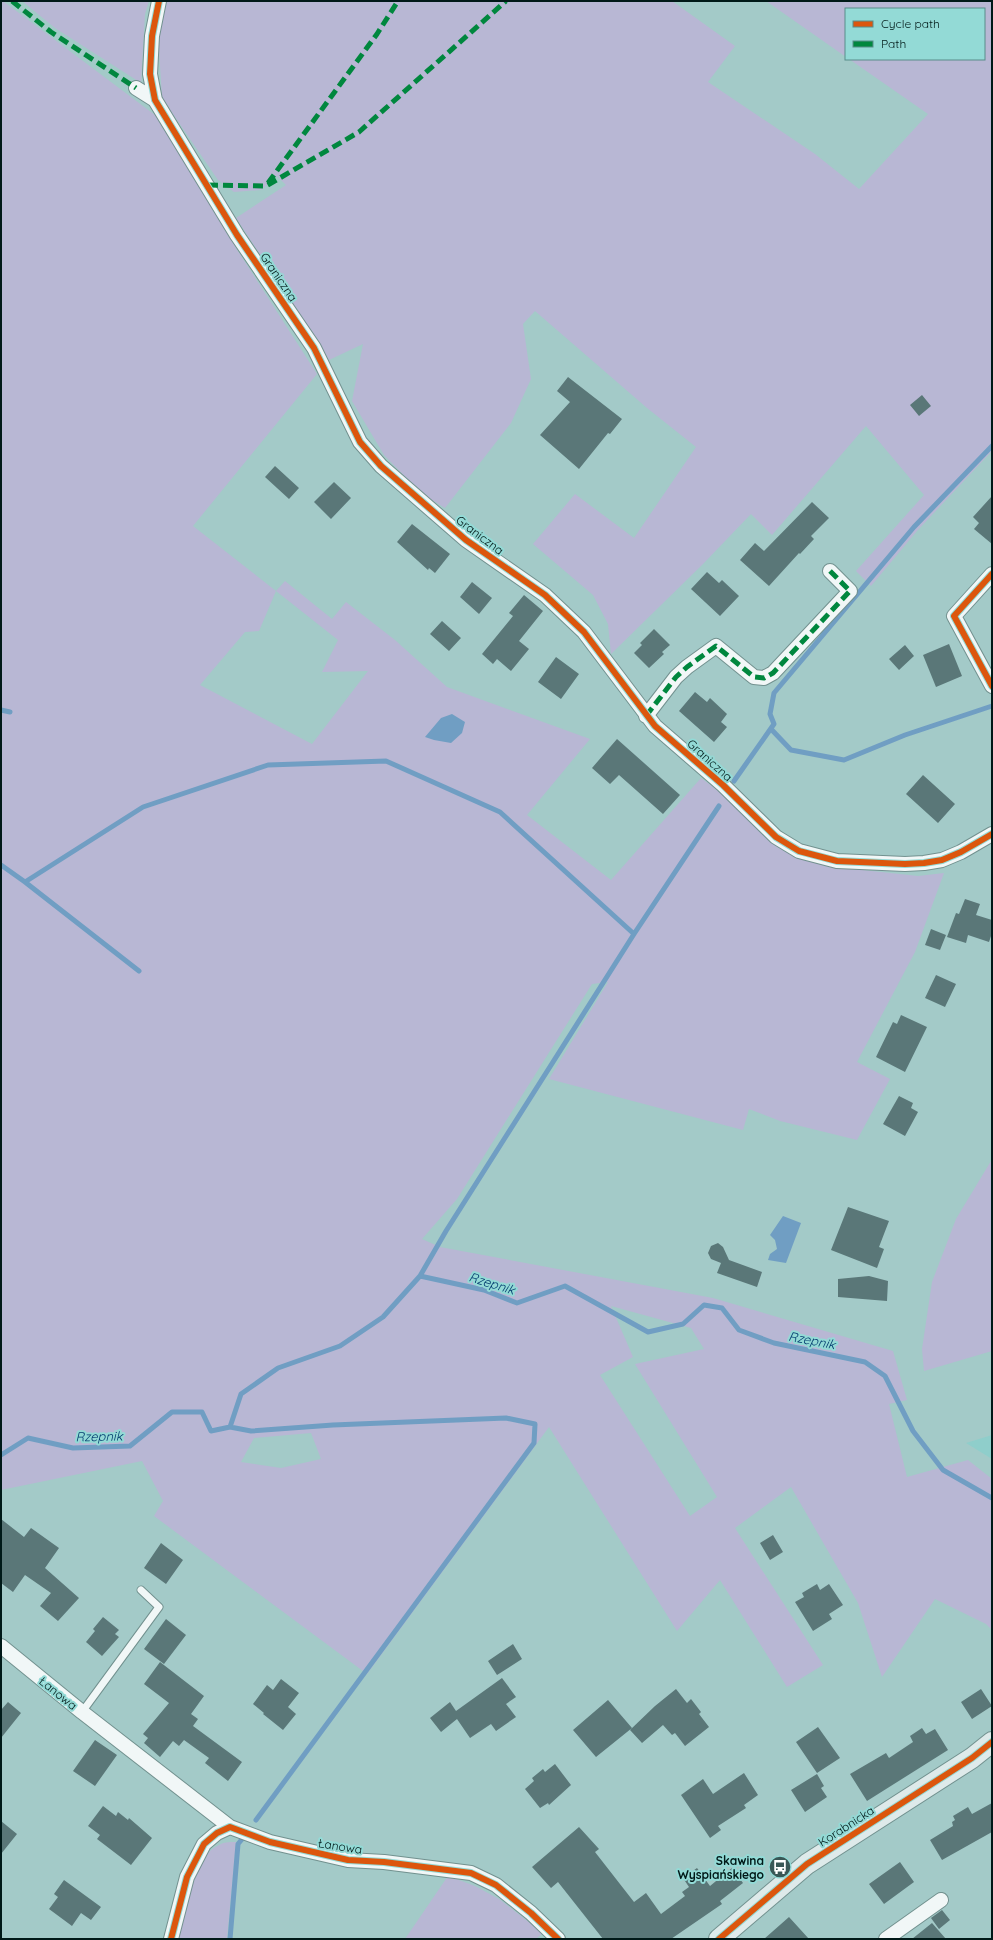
<svg xmlns="http://www.w3.org/2000/svg" width="993" height="1940" font-family="Quicksand,sans-serif">
<style>
.built{fill:#8fcecb}
.green{fill:#b8b7d4;fill-rule:evenodd}
.water{fill:#709ec3}
.lines{fill:none;stroke-linecap:round;stroke-linejoin:round}
.stream{stroke:#709ec3;stroke-width:5}
.building{fill:#5a7778}
.lane-casing{stroke:#72918f;stroke-width:9}
.street-casing{stroke:#72918f;stroke-width:16}
.secondary-casing{stroke:#72918f;stroke-width:22}
.lane{stroke:#f1f7f7;stroke-width:7}
.street{stroke:#f1f7f7;stroke-width:14}
.secondary{stroke:#deeaea;stroke-width:20}
.quiet{stroke:#00873e;stroke-width:5;stroke-dasharray:10 5;stroke-linecap:butt}
.cycleway-casing{stroke:#93dad6;stroke-width:8}
.cycleway{stroke:#dc560d;stroke-width:6}
.labels{text-anchor:middle;dominant-baseline:central;stroke-width:4;stroke-linejoin:round;paint-order:stroke}
.street-label{font-size:12px;fill:#001918;stroke:#93dad6}
.poi-label{font-size:12px;font-weight:bold;fill:#001918;stroke:#93dad6;text-anchor:end}
.water-label{font-size:13px;font-style:italic;fill:#043d6f;stroke:#93dad6}
</style>
<rect width="100%" height="100%" fill="#a3cac8"/>
<path class="built" d="M 992,1435 L 992,1459 L 966,1443 Z"/>
<path class="green" d="M 1,1 L 3,1 L 155,115 L 181,150 L 221,215 L 236,248 L 317,374 L 193,526 L 276,591 L 285,581 L 332,619 L 346,602 L 395,640 L 447,687 L 590,739 L 527,815 L 611,880 L 701,778 L 720,792 L 767,839 L 784,851 L 835,867 L 918,876 L 944,873 L 915,952 L 857,1062 L 890,1079 L 857,1140 L 780,1121 L 749,1109 L 743,1130 L 549,1079 L 608,982 L 592,984 L 457,1199 L 422,1239 L 440,1247 L 713,1298 L 893,1351 L 907,1400 L 889,1404 L 907,1477 L 968,1460 L 992,1479 L 992,1630 L 986,1624 L 935,1599 L 882,1677 L 858,1603 L 791,1487 L 735,1528 L 823,1665 L 787,1687 L 720,1580 L 677,1631 L 549,1427 L 367,1674 L 154,1516 L 163,1501 L 142,1461 L 1,1490 ZM 276,591 L 338,640 L 322,672 L 368,671 L 312,744 L 200,685 L 245,632 L 259,631 ZM 611,1306 L 691,1328 L 704,1349 L 635,1364 L 717,1497 L 690,1516 L 600,1375 L 633,1357 ZM 311,1433 L 321,1459 L 281,1468 L 241,1462 L 254,1438 Z
M 22,1 L 149,1 L 145,14 L 141,83 L 55,28 Z
M 164,1 L 672,1 L 735,46 L 708,82 L 815,154 L 859,189 L 928,114 L 849,59 L 984,59 L 984,9 L 846,9 L 846,57 L 766,1 L 992,1 L 992,451 L 917,531 L 871,586 L 856,571 L 924,495 L 866,426 L 772,535 L 751,514 L 703,564 L 611,654 L 608,624 L 593,595 L 533,544 L 575,494 L 634,538 L 696,447 L 647,408 L 535,311 L 523,324 L 531,379 L 511,423 L 445,508 L 422,494 L 384,455 L 352,401 L 363,344 L 329,360 L 236,218 L 286,185 L 277,176 L 261,190 L 234,192 L 218,180 L 162,98 L 158,33 Z
M 991,1161 L 992,1351 L 924,1371 L 922,1349 L 932,1282 L 956,1219 Z
M 236,1842 L 227,1939 L 178,1939 C 185,1909 189,1858 221,1844 C 225,1842 232,1842 236,1842 Z
M 448,1876 L 475,1886 L 499,1899 L 543,1933 L 536,1939 L 405,1939 Z"/>
<path class="water" d="M 452,714 L 465,722 L 462,733 L 451,743 L 434,740 L 425,737 L 441,718 Z
M 783,1216 L 801,1223 L 786,1263 L 768,1260 L 770,1254 L 777,1249 L 775,1240 L 770,1235 Z"/>
<g class="lines">
<path class="stream" d="M 1,710 L 10,712
M 771,729 L 791,750 L 844,760 L 905,735 L 992,706
M 734,781 L 774,724 L 770,714 L 774,693 L 914,527 L 992,446
M 1,865 L 25,882 L 139,971
M 25,882 L 143,807 L 268,765 L 386,761 L 500,812 L 634,934
M 420,1276 L 446,1231 L 634,934 L 719,806
M 230,1427 L 251,1431 L 333,1425 L 506,1418 L 535,1424 L 534,1443 L 256,1820
M 1,1455 L 28,1438 L 73,1448 L 130,1446 L 172,1412 L 202,1412 L 211,1431 L 230,1427 L 241,1394 L 278,1368 L 340,1346 L 383,1317 L 420,1276 L 484,1290 L 517,1303 L 565,1286 L 648,1332 L 683,1324 L 704,1305 L 722,1308 L 739,1330 L 774,1343 L 865,1362 L 885,1376 L 913,1431 L 943,1470 L 992,1498
M 230,1939 L 238,1844 L 243,1838"/>
</g>
<path class="building" d="M 568,377 L 622,419 L 610,434 L 608,433 L 579,469 L 540,435 L 570,402 L 557,391 Z
M 922,395 L 931,406 L 919,416 L 910,405 Z
M 275,466 L 299,488 L 289,499 L 265,477 Z
M 334,482 L 351,498 L 331,519 L 314,502 Z
M 992,496 L 992,544 L 974,529 L 979,523 L 973,517 Z
M 812,502 L 829,518 L 811,536 L 814,539 L 800,554 L 799,553 L 769,586 L 740,560 L 755,543 L 764,551 Z
M 412,524 L 450,554 L 435,573 L 429,568 L 428,570 L 397,542 Z
M 707,572 L 719,583 L 722,580 L 739,596 L 720,616 L 691,589 Z
M 472,582 L 492,598 L 479,614 L 460,597 Z
M 524,595 L 543,611 L 519,641 L 529,649 L 511,671 L 497,659 L 493,664 L 482,654 L 513,616 L 509,613 Z
M 442,621 L 461,638 L 449,651 L 430,634 Z
M 654,629 L 670,645 L 662,652 L 664,654 L 649,668 L 634,653 L 642,645 L 640,643 Z
M 949,644 L 962,676 L 936,687 L 923,655 Z
M 905,645 L 914,656 L 899,670 L 889,659 Z
M 556,657 L 579,674 L 561,699 L 538,682 Z
M 695,692 L 707,702 L 710,698 L 727,714 L 721,722 L 727,727 L 714,742 L 679,711 Z
M 617,739 L 680,795 L 663,814 L 619,775 L 610,784 L 592,768 Z
M 923,775 L 955,804 L 938,823 L 906,794 Z
M 965,899 L 980,904 L 976,915 L 992,920 L 992,933 L 989,942 L 968,935 L 966,943 L 947,937 L 956,913 L 959,914 Z
M 931,929 L 946,935 L 940,950 L 925,945 Z
M 936,975 L 956,984 L 945,1007 L 925,998 Z
M 901,1015 L 927,1027 L 905,1072 L 876,1057 L 893,1022 L 897,1024 Z
M 899,1096 L 913,1103 L 911,1108 L 918,1112 L 905,1136 L 883,1124 Z
M 848,1207 L 889,1221 L 879,1247 L 884,1249 L 877,1268 L 831,1250 Z
M 718,1243 L 723,1247 L 729,1260 L 762,1272 L 757,1287 L 717,1273 L 721,1263 L 711,1259 L 708,1253 L 711,1246 Z
M 869,1276 L 888,1281 L 887,1301 L 838,1297 L 838,1279 Z
M 1,1519 L 24,1537 L 31,1528 L 59,1548 L 45,1568 L 79,1598 L 58,1621 L 40,1606 L 51,1593 L 25,1575 L 13,1592 L 1,1583 Z
M 773,1535 L 783,1552 L 770,1560 L 760,1543 Z
M 161,1543 L 183,1560 L 166,1584 L 144,1568 Z
M 817,1584 L 820,1590 L 829,1584 L 843,1605 L 829,1614 L 832,1619 L 813,1631 L 795,1602 L 804,1597 L 802,1593 Z
M 103,1617 L 119,1630 L 115,1634 L 119,1637 L 102,1656 L 86,1642 L 95,1631 L 93,1629 Z
M 166,1619 L 186,1635 L 164,1664 L 144,1649 Z
M 513,1644 L 522,1659 L 497,1675 L 488,1661 Z
M 160,1662 L 204,1696 L 191,1714 L 198,1719 L 193,1726 L 242,1762 L 228,1781 L 205,1763 L 209,1758 L 184,1740 L 179,1746 L 173,1741 L 160,1757 L 144,1743 L 148,1738 L 143,1734 L 169,1703 L 144,1684 Z
M 502,1678 L 516,1697 L 506,1704 L 516,1717 L 496,1731 L 491,1724 L 470,1738 L 457,1719 L 441,1732 L 430,1718 L 450,1702 L 456,1711 Z
M 281,1679 L 299,1693 L 288,1707 L 296,1714 L 283,1730 L 263,1714 L 264,1713 L 253,1704 L 267,1685 L 273,1690 Z
M 676,1689 L 687,1703 L 691,1699 L 701,1712 L 699,1714 L 709,1727 L 685,1746 L 675,1733 L 672,1735 L 663,1725 L 642,1743 L 630,1730 L 655,1706 Z
M 981,1689 L 992,1706 L 972,1719 L 961,1702 Z
M 608,1700 L 632,1728 L 596,1757 L 573,1730 Z
M 8,1702 L 21,1713 L 1,1738 L 1,1710 Z
M 818,1727 L 840,1758 L 817,1773 L 796,1742 Z
M 922,1728 L 926,1734 L 935,1729 L 948,1750 L 867,1801 L 850,1774 L 886,1753 L 889,1758 L 913,1742 L 910,1736 Z
M 95,1740 L 117,1755 L 95,1786 L 73,1771 Z
M 555,1764 L 571,1785 L 549,1805 L 548,1803 L 540,1808 L 525,1789 L 534,1781 L 532,1778 L 543,1769 L 545,1772 Z
M 744,1773 L 758,1795 L 744,1805 L 746,1808 L 718,1826 L 721,1830 L 710,1838 L 681,1795 L 703,1779 L 713,1794 Z
M 817,1774 L 824,1786 L 821,1788 L 827,1797 L 805,1812 L 791,1790 Z
M 992,1803 L 992,1832 L 942,1860 L 930,1840 L 953,1826 L 952,1822 L 955,1820 L 953,1816 L 968,1807 L 972,1814 Z
M 103,1806 L 116,1816 L 118,1812 L 128,1820 L 129,1818 L 152,1838 L 131,1865 L 97,1839 L 100,1835 L 88,1826 Z
M 1,1821 L 17,1834 L 1,1854 Z
M 579,1827 L 599,1849 L 595,1852 L 634,1902 L 646,1893 L 661,1914 L 685,1896 L 682,1892 L 689,1887 L 683,1878 L 697,1868 L 710,1886 L 732,1868 L 743,1883 L 720,1901 L 722,1904 L 671,1939 L 603,1939 L 558,1882 L 551,1888 L 532,1867 Z
M 900,1862 L 914,1882 L 884,1904 L 869,1884 Z
M 64,1880 L 101,1907 L 91,1920 L 81,1913 L 72,1926 L 49,1909 L 58,1897 L 54,1894 Z
M 942,1910 L 950,1920 L 939,1929 L 931,1918 Z
M 789,1917 L 809,1939 L 764,1939 Z
M 932,1923 L 946,1939 L 912,1939 Z"/>
<g class="lines">
<g class="lane-casing">
<path id="lane" d="M 82,1712 L 159,1607 L 141,1590"/>
</g>
<g class="street-casing">
<path id="street" d="M 159,1 L 152,36 L 150,74 L 155,100 L 237,235 L 314,348 L 360,442 L 381,466 L 466,540 L 545,595 L 584,632 L 655,726 L 723,785 L 776,837 L 799,851 L 837,861 L 905,864 L 924,863 L 942,860 L 961,852 L 992,834
M 136,88 L 155,100
M 992,574 L 954,616 L 992,686
M 646,716 L 676,677 L 687,667 L 716,646 L 754,677 L 764,678 L 773,673 L 850,591 L 830,571
M 1,1646 L 82,1712 L 230,1827
M 171,1939 L 187,1877 L 204,1844 L 217,1833 L 230,1827 L 270,1842 L 348,1860 L 384,1862 L 471,1873 L 496,1885 L 531,1913 L 558,1939
M 886,1939 L 941,1900"/>
</g>
<g class="secondary-casing">
<path id="secondary" d="M 719,1939 L 807,1864 L 972,1758 L 992,1742"/>
</g>
<use href="#lane" class="lane"/>
<use href="#street" class="street"/>
<use href="#secondary" class="secondary"/>
<path class="quiet" d="M 12,1 L 51,32 L 136,88
M 268,183 L 377,34 L 398,1
M 208,185 L 266,186 L 359,132 L 506,1
M 646,716 L 676,677 L 687,667 L 716,646 L 754,677 L 764,678 L 773,673 L 850,591 L 830,571"/>
<g class="cycleway-casing">
<path id="cycleway" d="M 159,1 L 152,36 L 150,74 L 155,100 L 237,235 L 314,348 L 360,442 L 381,466 L 466,540 L 545,595 L 584,632 L 655,726 L 723,785 L 776,837 L 799,851 L 837,861 L 905,864 L 924,863 L 942,860 L 961,852 L 992,834
M 992,574 L 954,616 L 992,686
M 171,1939 L 187,1877 L 204,1844 L 217,1833 L 230,1827 L 270,1842 L 348,1860 L 384,1862 L 471,1873 L 496,1885 L 531,1913 L 558,1939
M 719,1939 L 807,1864 L 972,1758 L 992,1742"/>
</g>
<use href="#cycleway" class="cycleway"/>
</g>
<defs>
<g id="bus-disc" transform="scale(1.15)"><circle r="9.5" fill="#395756" stroke="#93dad6"/><path d="M-5-6H5V4H4V6H2V4H-2V6H-4V4H-5ZM-3.5-4V0h7V-4ZM-3.5 1.2v1.5H-2V1.2ZM2 1.2v1.5H3.5V1.2Z" fill="#fff"/></g>
</defs>
<g fill-rule="evenodd">
<use href="#bus-disc" x="780" y="1867"/>
</g>
<g class="labels">
<g class="street-label">
<text transform="translate(279 277) rotate(56)">Graniczna</text>
<text transform="translate(480 535) rotate(37)">Graniczna</text>
<text transform="translate(710 760) rotate(42)">Graniczna</text>
<text transform="translate(58 1693) rotate(39)">Łanowa</text>
<text transform="translate(846 1826) rotate(-33)">Korabnicka</text>
<text transform="translate(340 1846) rotate(9)">Łanowa</text>
</g>
<g class="poi-label">
<text x="764" y="1860">Skawina<tspan x="764" dy="14">Wyspiańskiego</tspan></text>
</g>
<g class="water-label">
<text transform="translate(492 1283) rotate(17)">Rzepnik</text>
<text transform="translate(812 1340) rotate(11)">Rzepnik</text>
<text transform="translate(99 1436) rotate(-1)">Rzepnik</text>
</g>
</g>
<rect width="993" height="1940" fill="none" stroke="#001918" stroke-width="4"/>
<rect x="845" y="8" width="140" height="52" fill="#93dad6" stroke="#588d8a"/>
<rect x="853" y="21" width="20" height="6" fill="#dc560d" stroke="#588d8a"/>
<text x="881" y="28" font-size="12" fill="#001918">Cycle path</text>
<rect x="853" y="41" width="20" height="6" fill="#00873e" stroke="#588d8a"/>
<text x="881" y="48" font-size="12" fill="#001918">Path</text>
</svg>
